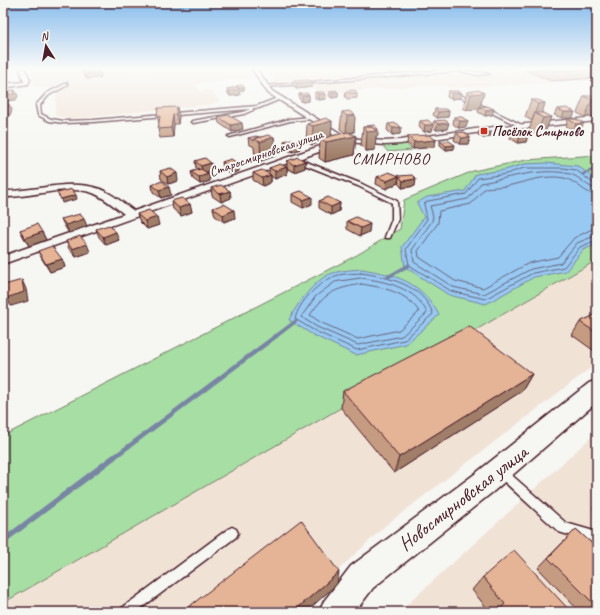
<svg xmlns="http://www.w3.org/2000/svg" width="600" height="615" font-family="Caveat,sans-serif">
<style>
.built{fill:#f1e2d6}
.green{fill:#a6dea3;stroke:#787e67}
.water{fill:#97c9f3;stroke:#7885a3}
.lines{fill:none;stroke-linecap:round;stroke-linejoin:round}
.shore{stroke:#69637b;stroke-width:1}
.stream-far3{stroke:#7885a3;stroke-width:2.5}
.stream-far2{stroke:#7885a3;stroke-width:3.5}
.stream-far1{stroke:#7885a3;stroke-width:4.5}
.stream{stroke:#7885a3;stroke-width:5.5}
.service-casing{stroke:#4a1f2b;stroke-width:3}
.minor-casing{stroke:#4a1f2b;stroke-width:3}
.tertiary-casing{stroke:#4a1f2b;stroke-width:3}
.service{fill:#f6f6f2;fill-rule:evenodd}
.minor{fill:#f6f6f2;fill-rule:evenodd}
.tertiary{fill:#f6f6f2;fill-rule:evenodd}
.wall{fill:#c59b81;stroke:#4a1f2b}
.shaded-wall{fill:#a07e69;stroke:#4a1f2b}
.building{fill:#e5b496;stroke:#4a1f2b}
.poi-dot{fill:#c8321e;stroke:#f6f6f2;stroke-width:1.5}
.labels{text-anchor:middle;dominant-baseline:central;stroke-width:4;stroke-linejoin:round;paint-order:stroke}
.far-poi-label{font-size:14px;font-weight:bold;fill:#4a1f2b;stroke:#f6f6f2;text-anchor:start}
.far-street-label{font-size:14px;fill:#4a1f2b;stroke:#f6f6f2}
.far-quarter-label{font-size:16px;letter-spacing:1px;fill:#4a1f2b;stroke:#f6f6f2}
.near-street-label{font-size:20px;fill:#4a1f2b;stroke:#f6f6f2}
</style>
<rect width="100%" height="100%" fill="#f6f6f2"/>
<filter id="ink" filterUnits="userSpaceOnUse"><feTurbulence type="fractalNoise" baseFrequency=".025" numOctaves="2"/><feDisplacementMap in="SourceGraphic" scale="8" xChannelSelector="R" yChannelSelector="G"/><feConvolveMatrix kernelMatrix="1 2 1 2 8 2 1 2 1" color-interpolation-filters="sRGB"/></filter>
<g filter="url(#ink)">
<path class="built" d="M 249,69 L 252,78 L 195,84 L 200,91 L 210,90 L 219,101 L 212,104 L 72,119 L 55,116 L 57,89 L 33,86 L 31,70 Z
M 597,69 L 597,80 L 449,88 L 439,85 L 319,93 L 310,84 L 280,87 L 266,70 Z
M 597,260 L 597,363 L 386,525 L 294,612 L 3,612 L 3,603 Z
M 597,432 L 597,612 L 399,612 Z"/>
<path class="green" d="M 404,142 L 412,150 L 388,152 L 381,144 Z
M 597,155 L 597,260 L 3,603 L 3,436 L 357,255 L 400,229 L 404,200 L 473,171 L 526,160 Z"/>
<path class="water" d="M 546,163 L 578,166 L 597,181 L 597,244 L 583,250 L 566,271 L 534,277 L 486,304 L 449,295 L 405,267 L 402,247 L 424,217 L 417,203 L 427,197 L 465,191 L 476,174 L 505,170 L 524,164 Z
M 362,269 C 396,275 421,281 439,315 L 406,344 L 356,355 L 313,335 L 289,320 C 296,305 317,277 333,273 C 342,270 352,270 362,269 Z"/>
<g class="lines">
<path class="shore" d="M 597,184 L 593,183 L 576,170 L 563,168 L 524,168 L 506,174 L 478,178 L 466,194 L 428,201 L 424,204 L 427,219 L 406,249 L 409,265 L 451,291 L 485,299 L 533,273 L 564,267 L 580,247 L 597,240
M 597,189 C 586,187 581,177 570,174 C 541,167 510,178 481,183 L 468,199 L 430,206 L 433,216 L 432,221 L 412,250 L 414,262 L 453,287 L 484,294 L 531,269 L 561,263 L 577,243 L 597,235
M 597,195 C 584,194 577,181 564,178 C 545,174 526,182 507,186 C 499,187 492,187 485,188 L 471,204 L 439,211 L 438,223 L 418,251 L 419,257 L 455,281 L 483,288 L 529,263 L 558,257 L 574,238 L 590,230 L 597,229
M 361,273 C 389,277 423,285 433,314 L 404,340 L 357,350 L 315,331 L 295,319 C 299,302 317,284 333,277 C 341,273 352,274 361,273 Z
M 361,278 C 385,281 417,288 427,313 L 402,336 L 358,345 L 317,327 L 301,317 L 316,296 L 335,282 Z
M 361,284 C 382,287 408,292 419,312 L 399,330 L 358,339 L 320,322 L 310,315 C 326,292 334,289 361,284 Z"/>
<path class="stream-far3" d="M 583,174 L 593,170 L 597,172"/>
<path class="stream-far2" d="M 388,277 L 409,265
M 275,337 L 296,321"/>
<path class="stream-far1" d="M 113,458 L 276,336"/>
<path class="stream" d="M 3,541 L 114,457"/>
<g class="service-casing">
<path id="service" d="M 456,69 L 490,74 L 478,75 L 460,71 L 265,87 L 264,86 Z
M 67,83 L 68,85 L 49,95 L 40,105 L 41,114 L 51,119 L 64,121 L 93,120 L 257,106 L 280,97 L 283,98 L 259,108 L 253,108 L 253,110 L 244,114 L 193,123 L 191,122 L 192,121 L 243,112 L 250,109 L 93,122 L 64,123 L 49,121 L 38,115 L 36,105 L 47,93 Z
M 457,93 L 522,125 L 523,126 L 520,127 L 456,95 Z
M 310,117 L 311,119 L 290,121 L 230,137 L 228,136 L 290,119 Z
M 295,159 L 299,159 L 362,184 L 397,201 L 398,219 L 390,238 L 386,238 L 385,237 L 392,219 L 392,203 L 358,186 L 295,161 Z
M 502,468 L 506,470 L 566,523 L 597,532 L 597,544 L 559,532 L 498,476 L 497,473 L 498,470 Z
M 232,527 L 236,529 L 238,533 L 236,537 L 136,612 L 120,612 L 122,608 L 228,529 Z"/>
</g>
<g class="minor-casing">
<path id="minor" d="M 20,69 L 25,69 L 30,80 L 28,84 L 3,88 L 3,84 L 24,82 Z
M 252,69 L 257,69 L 272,91 L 348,138 L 385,141 L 400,140 L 475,129 L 597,117 L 597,121 L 475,133 L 400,144 L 385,145 L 347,142 L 3,264 L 3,256 L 124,214 C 115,207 105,198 93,193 C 70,184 29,198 3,197 L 3,191 C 35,192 69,178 100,189 C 113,194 123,203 134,211 L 340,139 L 268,93 Z"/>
</g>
<g class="tertiary-casing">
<path id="tertiary" d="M 597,380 L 597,402 L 494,491 L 373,588 L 355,612 L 319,612 L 324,601 L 351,566 L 476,473 L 589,383 Z"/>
</g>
<use href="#service" class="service"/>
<use href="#minor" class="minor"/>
<use href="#tertiary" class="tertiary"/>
</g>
<path class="wall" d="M 81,70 L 97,70 L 100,72 L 101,77 L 87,79 L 82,73 Z
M 525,70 L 597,70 L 597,78 L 551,81 Z
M 293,81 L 312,82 L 312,87 L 296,89 L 293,86 Z
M 236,86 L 244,87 L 244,90 L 239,91 L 240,95 L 230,96 L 228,94 L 227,89 L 237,87 Z
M 330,91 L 338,92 L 338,97 L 332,98 L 329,96 Z
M 346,91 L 357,93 L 357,98 L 347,99 L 345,96 Z
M 448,91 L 460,98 L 451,99 L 447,97 Z
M 315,92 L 326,99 L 318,100 L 315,98 Z
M 467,92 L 484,93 L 480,107 L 487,106 L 492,115 L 485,116 L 478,112 L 479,109 L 467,110 L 463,108 Z
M 299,94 L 309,95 L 309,101 L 302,102 L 299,99 Z
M 584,96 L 597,97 L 597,111 L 595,116 L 585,117 L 577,113 Z
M 531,100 L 545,103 L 542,113 L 551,117 L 544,135 L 536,135 L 529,131 L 532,121 L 525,117 Z
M 158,108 L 179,116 L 178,124 L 174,124 L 173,137 L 160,138 L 158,129 L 159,124 L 157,116 Z
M 435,109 L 449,111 L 448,117 L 437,118 L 433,115 Z
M 557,109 L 575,112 L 572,118 L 562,118 L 554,115 Z
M 342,112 L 355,115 L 354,132 L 350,133 L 356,136 L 354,155 L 325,162 L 319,158 L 320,142 L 312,145 L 306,142 L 307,124 L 332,121 L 331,136 L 345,133 L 340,129 Z
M 218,117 L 243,129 L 232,132 L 219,123 Z
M 454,117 L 468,121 L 466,127 L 458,128 L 453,124 Z
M 596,117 L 597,117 L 597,125 L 593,123 Z
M 568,119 L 576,119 L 581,129 L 574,130 L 566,126 Z
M 420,121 L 433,124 L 434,121 L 447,129 L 436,130 L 433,127 L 432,131 L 424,132 L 419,127 Z
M 388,124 L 401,127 L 400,134 L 392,135 L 387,130 Z
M 366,126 L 378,136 L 376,136 L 375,150 L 366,151 L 361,146 L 363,127 L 366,127 Z
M 479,131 L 491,134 L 490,137 L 483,138 L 478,135 Z
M 512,131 L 528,135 L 526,142 L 518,143 L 510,138 Z
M 464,132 L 470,137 L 469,144 L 460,144 L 454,140 L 456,133 Z
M 408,136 L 436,140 L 434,147 L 413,149 L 407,143 Z
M 259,137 L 274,137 L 275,156 L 261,161 L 255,158 L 254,147 L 249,144 L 248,138 Z
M 284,141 L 299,143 L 300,149 L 292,152 L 284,148 Z
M 440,141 L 454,149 L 446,150 L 440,145 Z
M 195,161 L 211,163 L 212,170 L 206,172 L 209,174 L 210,181 L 200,184 L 193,179 L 191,172 L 199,169 L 196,168 Z
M 287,161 L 305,161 L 305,168 L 294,172 L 287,168 Z
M 222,162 L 239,171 L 231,174 L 223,169 Z
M 287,167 L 287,174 L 275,179 L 271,176 L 271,182 L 263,186 L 253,180 L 253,173 L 269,174 L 269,168 Z
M 160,171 L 178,181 L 168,184 L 161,179 Z
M 399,176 L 398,183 L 386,189 L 376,184 L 377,177 Z
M 399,176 L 415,186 L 402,188 L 398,183 Z
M 152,185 L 171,195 L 161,198 L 153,192 Z
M 211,188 L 230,191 L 231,198 L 221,202 L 212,196 Z
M 292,194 L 312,204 L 303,208 L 292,202 Z
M 171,201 L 190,204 L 192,212 L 181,216 L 173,209 Z
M 319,201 L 340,203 L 339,211 L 331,215 L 319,208 Z
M 213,208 L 235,218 L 224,222 L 215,216 Z
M 137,214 L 159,225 L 147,229 L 140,222 Z
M 61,219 L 87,226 L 69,233 L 65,227 Z
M 347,221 L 369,232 L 360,236 L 347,229 Z
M 96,229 L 119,240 L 106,245 L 99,237 Z
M 20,230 L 42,232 L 46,240 L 29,246 L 24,238 Z
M 66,241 L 90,252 L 76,257 L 69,249 Z
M 38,251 L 62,259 L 65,267 L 50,272 L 42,259 Z
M 597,314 L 597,353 L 572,335 L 580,322 Z
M 532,374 L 522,391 L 394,473 L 341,408 L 343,391 Z
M 597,505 L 597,512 L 593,508 Z
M 576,529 L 597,548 L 597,612 L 580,612 L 538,568 L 565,540 Z
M 483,577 L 571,612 L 490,612 L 472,590 Z"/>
<path class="shaded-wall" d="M 3,70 L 10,70 L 11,71 L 3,72 Z
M 100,72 L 101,77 L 87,79 L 85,74 Z
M 312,82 L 312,87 L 296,89 L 296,83 Z
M 244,87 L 244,90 L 239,91 L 240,95 L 230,96 L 229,91 L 239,89 L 239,88 Z
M 15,90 L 18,96 L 16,100 L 5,101 L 3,98 L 3,95 Z
M 332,92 L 338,92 L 338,97 L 332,98 Z
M 452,93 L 462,93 L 460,98 L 451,99 Z
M 484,93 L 479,109 L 467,110 L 471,94 Z
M 318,94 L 326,94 L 326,99 L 318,100 Z
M 309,95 L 309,101 L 302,102 L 302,96 Z
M 597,99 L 597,111 L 595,116 L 585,117 L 592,100 Z
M 545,103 L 541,117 L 535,113 L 532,121 L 538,104 Z
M 9,104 L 12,110 L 10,115 L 3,116 L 3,110 Z
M 177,107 L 179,116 L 178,124 L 176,114 Z
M 494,109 L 492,115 L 485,116 L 486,110 Z
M 449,111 L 448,117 L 437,118 L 438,112 Z
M 564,112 L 575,112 L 572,118 L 562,118 Z
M 173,115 L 174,124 L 173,137 L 171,128 Z
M 355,115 L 354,132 L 346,133 L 347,116 Z
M 551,117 L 544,135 L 536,135 L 543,118 Z
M 332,121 L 331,139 L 320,139 L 320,142 L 312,145 L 313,126 Z
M 460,121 L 468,121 L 466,127 L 458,128 Z
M 4,122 L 7,128 L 6,133 L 3,133 L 3,126 Z
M 242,123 L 243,129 L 232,132 L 231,125 Z
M 449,123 L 447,129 L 436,130 L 438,124 Z
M 584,123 L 581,129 L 574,130 L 576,124 Z
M 425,125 L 433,125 L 432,131 L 424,132 Z
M 401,127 L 400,134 L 392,135 L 393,128 Z
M 378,129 L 378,136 L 376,136 L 375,150 L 366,151 L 367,132 L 370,130 Z
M 491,134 L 490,137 L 483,138 L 484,135 Z
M 528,135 L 526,142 L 518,143 L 520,136 Z
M 356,136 L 354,155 L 325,162 L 326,142 Z
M 274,137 L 275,156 L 261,161 L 260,142 Z
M 470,137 L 469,144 L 460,144 L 462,138 Z
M 436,140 L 434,147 L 413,149 L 414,142 Z
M 299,143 L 300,149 L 292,152 L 292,145 Z
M 455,145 L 454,149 L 446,150 L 446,146 Z
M 305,161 L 305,168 L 294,172 L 294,165 Z
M 211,163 L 212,170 L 203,173 L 201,166 Z
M 239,164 L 239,171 L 231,174 L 230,167 Z
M 287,167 L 287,174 L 275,179 L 275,171 Z
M 177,173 L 178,181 L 168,184 L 167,177 Z
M 209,174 L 210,181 L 200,184 L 199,177 Z
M 271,175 L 271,182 L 263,186 L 262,178 Z
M 399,176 L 398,183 L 386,189 L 387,181 Z
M 416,179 L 415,186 L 402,188 L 403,181 Z
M 169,187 L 171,195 L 161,198 L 159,190 Z
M 230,191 L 231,198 L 221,202 L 220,194 Z
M 76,195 L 77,199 L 62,203 L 61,199 Z
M 312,197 L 312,204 L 303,208 L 303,200 Z
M 340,203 L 339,211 L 331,215 L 331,207 Z
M 190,204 L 192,212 L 181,216 L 179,208 Z
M 234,210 L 235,218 L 224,222 L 223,215 Z
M 157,217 L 159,225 L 147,229 L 145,221 Z
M 84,219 L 87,226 L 69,233 L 66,225 Z
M 370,224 L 369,232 L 360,236 L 361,228 Z
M 42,232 L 46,240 L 29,246 L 25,238 Z
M 116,232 L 119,240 L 106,245 L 103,237 Z
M 87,244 L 90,252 L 76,257 L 72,249 Z
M 62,259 L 65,267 L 50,272 L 46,264 Z
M 22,280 L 26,289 L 28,301 L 11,306 L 6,298 Z
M 532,374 L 522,391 L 394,473 L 399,457 Z
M 339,572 L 337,584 L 306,612 L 293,612 Z"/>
<path class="building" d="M 81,70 L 97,70 L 100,72 L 85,74 Z
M 551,70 L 577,70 L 554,71 Z
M 309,80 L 312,82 L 296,83 L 293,81 Z
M 242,85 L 244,87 L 239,88 L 236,86 Z
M 237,87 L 239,89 L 229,91 L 227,89 Z
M 15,90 L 14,94 L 3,95 L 4,91 Z
M 336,90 L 338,92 L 332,92 L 330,91 Z
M 355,90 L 357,93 L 348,93 L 346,91 Z
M 479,90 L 484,93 L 471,94 L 467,92 Z
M 448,91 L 458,91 L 462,93 L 452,93 Z
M 315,92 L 323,92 L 326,94 L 318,94 Z
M 307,93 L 309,95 L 302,96 L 299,94 Z
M 584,96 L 594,96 L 597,97 L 597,99 L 592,100 Z
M 531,100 L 538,100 L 545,103 L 538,104 Z
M 3,104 L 9,104 L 7,109 L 3,110 Z
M 487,106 L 494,109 L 486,110 L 480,107 Z
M 177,107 L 176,114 L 173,115 L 171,128 L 158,129 L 160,116 L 157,116 L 158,108 Z
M 567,108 L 575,112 L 564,112 L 557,109 Z
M 435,109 L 445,109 L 449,111 L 438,112 Z
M 349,111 L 355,115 L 347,116 L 342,112 Z
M 535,113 L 543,113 L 551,117 L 543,118 Z
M 229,115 L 242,123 L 231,125 L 218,117 Z
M 454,117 L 462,117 L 468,121 L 460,121 Z
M 326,118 L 332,121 L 313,126 L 307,124 Z
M 568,119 L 576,119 L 584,123 L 576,124 Z
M 428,120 L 433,125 L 425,125 L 420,121 Z
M 445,120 L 449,123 L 438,124 L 434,121 Z
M 396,123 L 401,127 L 393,128 L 388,124 Z
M 374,125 L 378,129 L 375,130 L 372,127 L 367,127 L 366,126 Z
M 363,127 L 372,127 L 377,131 L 367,132 Z
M 479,131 L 486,131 L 491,134 L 484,135 Z
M 512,131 L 521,131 L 528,135 L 520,136 Z
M 348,132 L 356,136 L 326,142 L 320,139 Z
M 464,132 L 470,137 L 462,138 L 456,133 Z
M 268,135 L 274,137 L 260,142 L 254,139 Z
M 429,135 L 436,140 L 414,142 L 408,136 Z
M 256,136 L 259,137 L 254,139 L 254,141 L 248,138 Z
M 291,139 L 299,143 L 292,145 L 284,141 Z
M 440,141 L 449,141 L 455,145 L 446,146 Z
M 298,157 L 305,161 L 294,165 L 287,161 Z
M 205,158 L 211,163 L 201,166 L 195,161 Z
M 231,159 L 239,164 L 230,167 L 222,162 Z
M 280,164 L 287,167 L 275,171 L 269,168 Z
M 170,168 L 177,173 L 167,177 L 160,171 Z
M 201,169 L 209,174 L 199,177 L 191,172 Z
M 262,170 L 271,175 L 262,178 L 253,173 Z
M 389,172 L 399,176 L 387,181 L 377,177 Z
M 412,175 L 416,179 L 403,181 L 399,176 Z
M 162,181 L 169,187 L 159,190 L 152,185 Z
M 221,185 L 230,191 L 220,194 L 211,188 Z
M 72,189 L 76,195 L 61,199 L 57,193 Z
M 301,191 L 312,197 L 303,200 L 292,194 Z
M 328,197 L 340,203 L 331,207 L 319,201 Z
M 182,198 L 190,204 L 179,208 L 171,201 Z
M 224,204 L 234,210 L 223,215 L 213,208 Z
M 149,210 L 157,217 L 145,221 L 137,214 Z
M 80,214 L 84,219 L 66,225 L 61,219 Z
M 356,217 L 370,224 L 361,228 L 347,221 Z
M 37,224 L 42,232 L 25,238 L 20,230 Z
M 109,225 L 116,232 L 103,237 L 96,229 Z
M 80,236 L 87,244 L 72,249 L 66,241 Z
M 52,246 L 62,259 L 46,264 L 38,251 Z
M 22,280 L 24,292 L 6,298 L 4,285 Z
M 597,314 L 597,333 L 580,322 Z
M 469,326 L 532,374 L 399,457 L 343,391 Z
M 301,520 L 339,572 L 293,612 L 182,612 Z
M 576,529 L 597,548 L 597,607 L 548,558 Z
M 514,550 L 571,612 L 497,612 L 505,604 L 483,577 Z"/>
</g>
<linearGradient id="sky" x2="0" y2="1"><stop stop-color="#87bcec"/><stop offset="0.44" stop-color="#fbfbf9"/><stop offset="1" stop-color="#fbfbf9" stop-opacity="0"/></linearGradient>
<rect width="600" height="156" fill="url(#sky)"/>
<rect class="poi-dot" x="480" y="127" width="8" height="8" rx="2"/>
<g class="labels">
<g class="far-poi-label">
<text x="492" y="131">Посёлок Смирново</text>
</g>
<g class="far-street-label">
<text transform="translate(266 153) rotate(-19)">Старосмирновская улица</text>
</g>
<g class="far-quarter-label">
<text x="391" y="159">СМИРНОВО</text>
</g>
<g class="near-street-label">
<text transform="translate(463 498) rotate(-38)">Новосмирновская улица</text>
</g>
</g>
<rect width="600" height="615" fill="none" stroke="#f6f6f2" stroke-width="16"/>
<rect x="8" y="8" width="584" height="599" fill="none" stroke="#4a1f2b" stroke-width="1.5" filter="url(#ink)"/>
<g transform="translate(46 46) rotate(349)" stroke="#f6f6f2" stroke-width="3" paint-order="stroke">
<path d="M0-3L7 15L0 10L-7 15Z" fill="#4a1f2b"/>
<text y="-6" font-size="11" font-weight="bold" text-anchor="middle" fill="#4a1f2b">N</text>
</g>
</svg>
